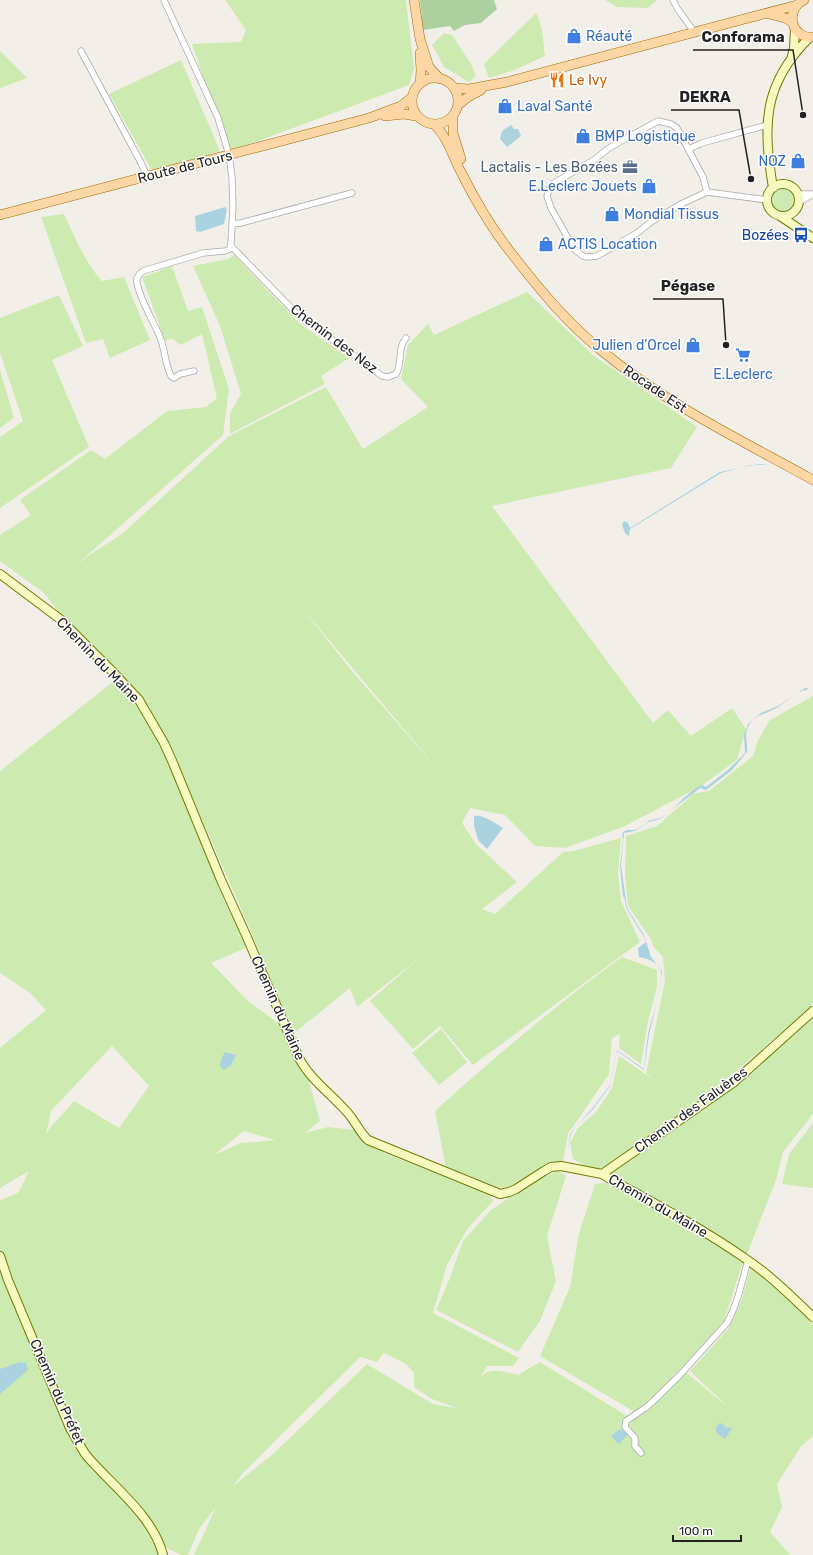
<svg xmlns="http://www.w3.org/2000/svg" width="813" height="1555" font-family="Rubik,sans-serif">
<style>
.grass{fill:#cdebb0;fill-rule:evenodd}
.forest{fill:#add19e}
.water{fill:#aad3df}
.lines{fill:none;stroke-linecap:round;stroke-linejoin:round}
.street-casing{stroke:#a9a9a9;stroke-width:7}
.secondary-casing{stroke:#707d05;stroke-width:10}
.primary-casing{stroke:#a06b00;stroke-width:10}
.street{stroke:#fff;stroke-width:5.5}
.secondary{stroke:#f7fabf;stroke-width:8}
.primary{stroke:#fcd6a4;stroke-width:9}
.labels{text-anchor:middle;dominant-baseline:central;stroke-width:3;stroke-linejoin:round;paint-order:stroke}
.shop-label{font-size:14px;fill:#366cbe;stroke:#fff;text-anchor:start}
.food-label{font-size:14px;fill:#c56008;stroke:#fff;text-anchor:start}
.street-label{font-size:14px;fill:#222;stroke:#fff}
.service-label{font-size:14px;fill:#4e5e75;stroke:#fff;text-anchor:end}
.transit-label{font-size:14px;fill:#164399;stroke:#fff;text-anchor:end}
.leader{fill:none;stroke:#222;stroke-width:1.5}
.callout-dot{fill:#222;stroke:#fff;stroke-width:1.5}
.callout-label{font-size:15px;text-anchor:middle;font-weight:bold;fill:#222;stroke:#fff;stroke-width:3;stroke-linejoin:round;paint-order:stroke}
</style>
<rect width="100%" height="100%" fill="#f2efe9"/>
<path class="grass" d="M 225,0 L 406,0 L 414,69 L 409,85 L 228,152 L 192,44 L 241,42 L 246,30 Z
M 605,0 L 657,0 L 648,8 L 617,7 Z
M 536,13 C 543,26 543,41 545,56 L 512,71 L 489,78 L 484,64 Z
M 444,33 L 452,35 L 471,64 L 476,76 L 469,82 L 444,67 L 432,45 Z
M 0,51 L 27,78 L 0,88 Z
M 181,60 L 220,151 L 154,174 L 109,94 Z
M772 201a12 12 0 1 1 24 0a12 12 0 1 1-24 0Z
M 64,214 C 75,237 85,263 102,281 L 124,277 L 150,340 L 110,358 L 103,339 L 86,343 L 41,217 Z
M 234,255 L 299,323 L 349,358 L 321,376 L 325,384 L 230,434 L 230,413 L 241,394 L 220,326 L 193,266 L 228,259 Z
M 172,266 L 188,311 L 202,307 L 229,389 L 223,435 L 73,568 L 89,555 L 122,534 L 229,436 L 326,387 L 363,449 L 428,407 L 401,379 L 408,345 L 428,324 L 434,335 L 527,292 L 593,355 L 697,427 L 671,468 L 492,506 L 653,723 L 668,710 L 691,736 L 732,708 L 746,729 L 737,760 L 701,786 L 625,826 L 565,848 L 535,846 L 505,815 L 470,808 L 462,823 L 476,844 L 517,882 L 482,909 L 495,914 L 563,852 L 573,851 L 621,838 L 618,874 L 621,901 L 640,942 L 473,1065 L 440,1026 L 413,1049 L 370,1001 L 418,959 L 357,1007 L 350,988 L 293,1034 L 297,1037 L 320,1121 L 305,1133 L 328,1127 L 355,1130 L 384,1153 L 489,1194 L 493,1201 L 468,1228 L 447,1265 L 433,1313 L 519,1358 L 513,1366 L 487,1366 L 480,1378 C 489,1366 506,1372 518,1375 L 540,1362 L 627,1416 L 633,1411 L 540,1356 L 570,1287 L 579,1233 L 595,1184 L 605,1183 L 721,1242 L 743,1262 L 724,1321 L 671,1379 L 682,1369 L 729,1408 L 690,1371 L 729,1328 L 741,1302 L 751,1266 L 813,1323 L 813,1436 L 802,1445 L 777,1484 L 782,1507 L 770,1532 L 790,1555 L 194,1555 L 216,1507 L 199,1529 L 188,1555 L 181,1555 L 167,1548 L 130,1494 L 83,1446 L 91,1470 L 104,1480 L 153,1535 L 159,1555 L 0,1555 L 0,1200 L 18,1193 L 29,1171 L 0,1188 L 0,1048 L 46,1010 L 30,993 L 0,973 L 0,771 L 119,677 L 74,632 L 44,593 L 0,561 L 0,535 L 31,515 L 20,500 L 91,450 L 105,459 L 167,411 L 206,407 L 217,398 L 202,334 L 181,345 L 171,338 L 165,341 L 142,277 ZM 297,602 L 445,778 L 352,671 ZM 140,699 L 182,774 L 252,934 L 292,1033 L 249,1002 L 211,963 L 248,947 L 225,902 L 159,735 ZM 112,1046 L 149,1086 L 119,1128 L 74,1101 L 50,1128 L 46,1135 L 51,1111 ZM 244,1131 L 275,1140 L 268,1141 L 241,1143 L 214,1155 ZM 384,1353 L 406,1364 L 414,1373 L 414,1387 L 432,1399 L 457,1408 L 433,1404 L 367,1364 L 273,1454 L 232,1487 L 244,1472 L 360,1357 L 377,1362 Z
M 59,295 L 83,346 L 52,360 L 89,447 L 0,508 L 0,437 L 23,421 L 0,353 L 0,318 Z
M 0,370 L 14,418 L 0,428 Z
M 813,696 L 813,1003 L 803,1015 L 691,1108 L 605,1168 L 589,1168 L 573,1159 L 570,1143 L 578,1128 L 596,1112 L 612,1088 L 619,1056 L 654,1080 L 646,1073 L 665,980 L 663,957 L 653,946 L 651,939 L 628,906 L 625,876 L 626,836 L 657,826 L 691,796 L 690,794 L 709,791 L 753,756 L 758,740 L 770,720 Z
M 622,957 L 657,970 L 657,987 L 648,1021 L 641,1064 L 619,1048 L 620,1034 L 612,1038 L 609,1074 L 568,1134 L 563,1162 L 534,1172 L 512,1186 L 495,1188 L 471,1176 L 446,1168 L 435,1111 C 495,1057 557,1004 622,957 Z
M 813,1013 L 813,1114 L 783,1152 L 776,1180 L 747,1254 L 665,1206 L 607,1175 L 737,1084 L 795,1033 Z
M 441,1029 L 467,1062 L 439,1085 L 412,1053 Z
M 813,1123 L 813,1188 L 782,1184 L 789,1154 Z
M 558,1171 L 566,1176 L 547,1236 L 556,1281 L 540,1321 L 518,1352 L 436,1310 L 449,1280 L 463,1241 L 491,1210 L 532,1182 Z"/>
<path class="forest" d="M 420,0 L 494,0 L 497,9 L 481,23 L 465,25 L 454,31 L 450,26 L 423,30 Z"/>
<path class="water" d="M 511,125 L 514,129 L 518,129 L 521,136 L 507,147 L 500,139 L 502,131 Z
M 225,207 L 227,210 L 224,224 L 200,232 L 196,231 L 195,216 Z
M 759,464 L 768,465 L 751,465 L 721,473 L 630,529 L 629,536 L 625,533 L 622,525 L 624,521 L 628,523 L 630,528 L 720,472 Z
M 805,688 L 808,688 L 807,690 C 797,690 787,702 778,707 C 769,713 753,715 748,727 C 744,735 748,743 747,752 L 732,770 L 706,790 L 700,788 L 660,819 L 649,822 L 635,831 L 624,833 L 621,865 L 627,908 L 644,935 L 651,957 L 662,971 L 661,985 L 649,1035 L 644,1070 L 617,1051 L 610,1086 L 594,1108 L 576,1127 L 571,1134 L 568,1148 L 570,1134 L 595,1105 L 610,1085 L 617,1050 L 644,1069 C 645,1058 646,1047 648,1035 C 650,1021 666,982 660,969 C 656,961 647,959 639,957 L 638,948 L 646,942 L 644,937 L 626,908 L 625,900 L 623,896 L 620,866 L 623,840 L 622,836 L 623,832 L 627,830 L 635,830 L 647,823 L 648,821 C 652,820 656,819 660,818 C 676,810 686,791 703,785 L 706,787 L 729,769 L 745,753 L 744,735 L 748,724 L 761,713 L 778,706 Z
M 474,816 C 483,814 495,823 503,828 L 487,849 L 478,840 L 474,826 Z
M 225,1052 L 236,1055 L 231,1065 L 224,1070 L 221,1068 C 219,1062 222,1057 225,1052 Z
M 20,1362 L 26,1363 L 28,1370 L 0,1394 L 0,1369 Z
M 720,1423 L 723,1424 L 726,1428 L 730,1427 L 732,1428 L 725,1439 L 722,1436 L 721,1437 L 716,1432 L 716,1427 Z
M 620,1429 L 628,1434 L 619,1444 L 611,1436 Z"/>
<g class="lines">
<g class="street-casing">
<path id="street" d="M 164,0 L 218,118 L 229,155 L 232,177 L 233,207 L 231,243 L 230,249 L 225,251 L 203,253 L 143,271 C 139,274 136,278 137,283 C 141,302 153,320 160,337 C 165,350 165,364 171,376 L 174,378 L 180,374 L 194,371
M 673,0 L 677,8 L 695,33
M 81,51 L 140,161 L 147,176
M 689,149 L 702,143 L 767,125
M 707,192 L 703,177 L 677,128 L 671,124 L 658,121 L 609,148 L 594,160 L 554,183 L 549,189 L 547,196 L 551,208 L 574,249 L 583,256 L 587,257 L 597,256 L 637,233 L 651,222 L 681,204 L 707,192 L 767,200
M 798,194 L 813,194
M 799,202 L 813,194
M 232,224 L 241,223 L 352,193
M 231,246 L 296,313 L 382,376 L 388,377 L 396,374 C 403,362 397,348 406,338
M 641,1453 L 635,1446 L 635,1438 L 625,1427 L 626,1421 L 648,1406 L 678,1377 L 727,1323 C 738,1303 742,1281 748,1260"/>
</g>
<g class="secondary-casing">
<path id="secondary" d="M 792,56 L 794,48 L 795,29
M767 200a16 16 0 1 1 32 0a16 16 0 1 1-32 0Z
M 773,188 C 763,126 762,85 809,38
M 780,216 L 813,238
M 0,574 L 60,619 L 111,670 L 139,700 L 164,743 L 173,763 L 221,880 L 246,935 L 299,1058 C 310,1079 330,1093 346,1111 C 355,1120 359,1132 368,1140 L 500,1194 L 509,1192 L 516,1189 L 544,1171 L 551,1167 L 561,1166 L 602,1174 L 610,1179 C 656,1204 703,1229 746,1259 C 770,1275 792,1297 813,1317
M 602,1174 L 733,1083 L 813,1011
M 0,1256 L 8,1280 L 70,1428 C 75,1437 80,1446 86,1455 C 111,1485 153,1515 163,1555"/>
</g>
<g class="primary-casing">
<path id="primary" d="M 414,0 L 420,39 L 429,67 L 440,79
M 804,0 C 785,9 790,39 813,37
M 769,14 L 785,18 L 792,22
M412 101a23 23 0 1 1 46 0a23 23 0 1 1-46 0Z
M 420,84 L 421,70 L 420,53
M 454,88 L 469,89 L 507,82 L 797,5
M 458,105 L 468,97 L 481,90
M 385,116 L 404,114 L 416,116
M 453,116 L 453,133 L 461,159
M 435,125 C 448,138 452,155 461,172 C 475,200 492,229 512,254 C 539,289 567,323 602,351 C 666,404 741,440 813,480
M 0,215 L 369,118 L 401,106 L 412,97"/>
</g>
<use href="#street" class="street"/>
<use href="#secondary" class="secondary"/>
<use href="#primary" class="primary"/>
</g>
<defs>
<g id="shop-bare" transform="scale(1.2)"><path d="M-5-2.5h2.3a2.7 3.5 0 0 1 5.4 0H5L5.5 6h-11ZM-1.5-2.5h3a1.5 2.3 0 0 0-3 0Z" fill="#3f7fe0" stroke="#fff" stroke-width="2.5" paint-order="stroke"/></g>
<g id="restaurant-bare" transform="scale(1.2)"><path d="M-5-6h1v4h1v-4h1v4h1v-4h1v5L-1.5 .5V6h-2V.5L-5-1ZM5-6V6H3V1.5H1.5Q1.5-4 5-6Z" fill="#e8710a" stroke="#fff" stroke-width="2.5" paint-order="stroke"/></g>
<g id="office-bare" transform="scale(1.2)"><path d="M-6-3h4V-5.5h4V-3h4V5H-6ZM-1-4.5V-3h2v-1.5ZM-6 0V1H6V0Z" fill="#5c6f8a" stroke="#fff" stroke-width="2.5" paint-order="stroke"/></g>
<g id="bus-bare" transform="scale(1.2)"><path d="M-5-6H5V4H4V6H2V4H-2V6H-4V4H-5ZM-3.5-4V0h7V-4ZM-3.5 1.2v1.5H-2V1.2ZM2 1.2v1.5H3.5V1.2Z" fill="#1a4fb4" stroke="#fff" stroke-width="2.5" paint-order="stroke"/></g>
<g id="supermarket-bare" transform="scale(1.2)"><path d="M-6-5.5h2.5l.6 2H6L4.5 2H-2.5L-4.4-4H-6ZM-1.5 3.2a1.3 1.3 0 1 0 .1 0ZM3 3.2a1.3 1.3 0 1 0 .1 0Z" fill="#3f7fe0" stroke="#fff" stroke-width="2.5" paint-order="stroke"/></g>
</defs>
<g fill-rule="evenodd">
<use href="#shop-bare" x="574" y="36"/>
<use href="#restaurant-bare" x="557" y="80"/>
<use href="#shop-bare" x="505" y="106"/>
<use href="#shop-bare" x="583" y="136"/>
<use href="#shop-bare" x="798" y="161"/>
<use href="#office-bare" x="630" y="167"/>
<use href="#shop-bare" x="649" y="186"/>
<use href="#shop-bare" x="612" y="214"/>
<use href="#bus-bare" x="801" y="235"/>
<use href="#shop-bare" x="546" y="244"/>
<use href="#shop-bare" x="693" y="345"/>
<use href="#supermarket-bare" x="743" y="355"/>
</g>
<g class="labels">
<g class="shop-label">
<text x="586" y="36">Réauté</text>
<text x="517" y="106">Laval Santé</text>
<text x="595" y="136">BMP Logistique</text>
<text x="786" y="161" text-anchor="end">NOZ</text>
<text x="637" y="186" text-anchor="end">E.Leclerc Jouets</text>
<text x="624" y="214">Mondial Tissus</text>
<text x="558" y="244">ACTIS Location</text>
<text x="681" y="345" text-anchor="end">Julien d'Orcel</text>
<text x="743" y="374" text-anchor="middle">E.Leclerc</text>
</g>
<g class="food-label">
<text x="569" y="80">Le Ivy</text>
</g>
<g class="street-label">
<text transform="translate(185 167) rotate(-14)">Route de Tours</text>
<text transform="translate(334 339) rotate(37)">Chemin des Nez</text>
<text transform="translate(655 389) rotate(34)">Rocade Est</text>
<text transform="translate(98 660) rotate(46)">Chemin du Maine</text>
<text transform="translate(278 1008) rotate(66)">Chemin du Maine</text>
<text transform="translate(691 1110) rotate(-36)">Chemin des Faluères</text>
<text transform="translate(658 1206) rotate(30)">Chemin du Maine</text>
<text transform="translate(57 1392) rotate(66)">Chemin du Préfet</text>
</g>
<g class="service-label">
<text x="618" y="167">Lactalis - Les Bozées</text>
</g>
<g class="transit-label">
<text x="789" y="235">Bozées</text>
</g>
</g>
<path class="leader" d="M803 115L793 50H693M751 179L739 110H671M726 345L723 299H653"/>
<g class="callout-dot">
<circle cx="803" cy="115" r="4"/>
<circle cx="751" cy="179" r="4"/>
<circle cx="726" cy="345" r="4"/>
</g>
<g class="callout-label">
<text x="743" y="42">Conforama</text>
<text x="705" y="102">DEKRA</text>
<text x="688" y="291">Pégase</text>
</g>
<path d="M673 1535v6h68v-6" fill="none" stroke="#222222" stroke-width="2"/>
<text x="679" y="1535" font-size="12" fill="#222222" stroke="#ffffff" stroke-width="3" paint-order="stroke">100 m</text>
</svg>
